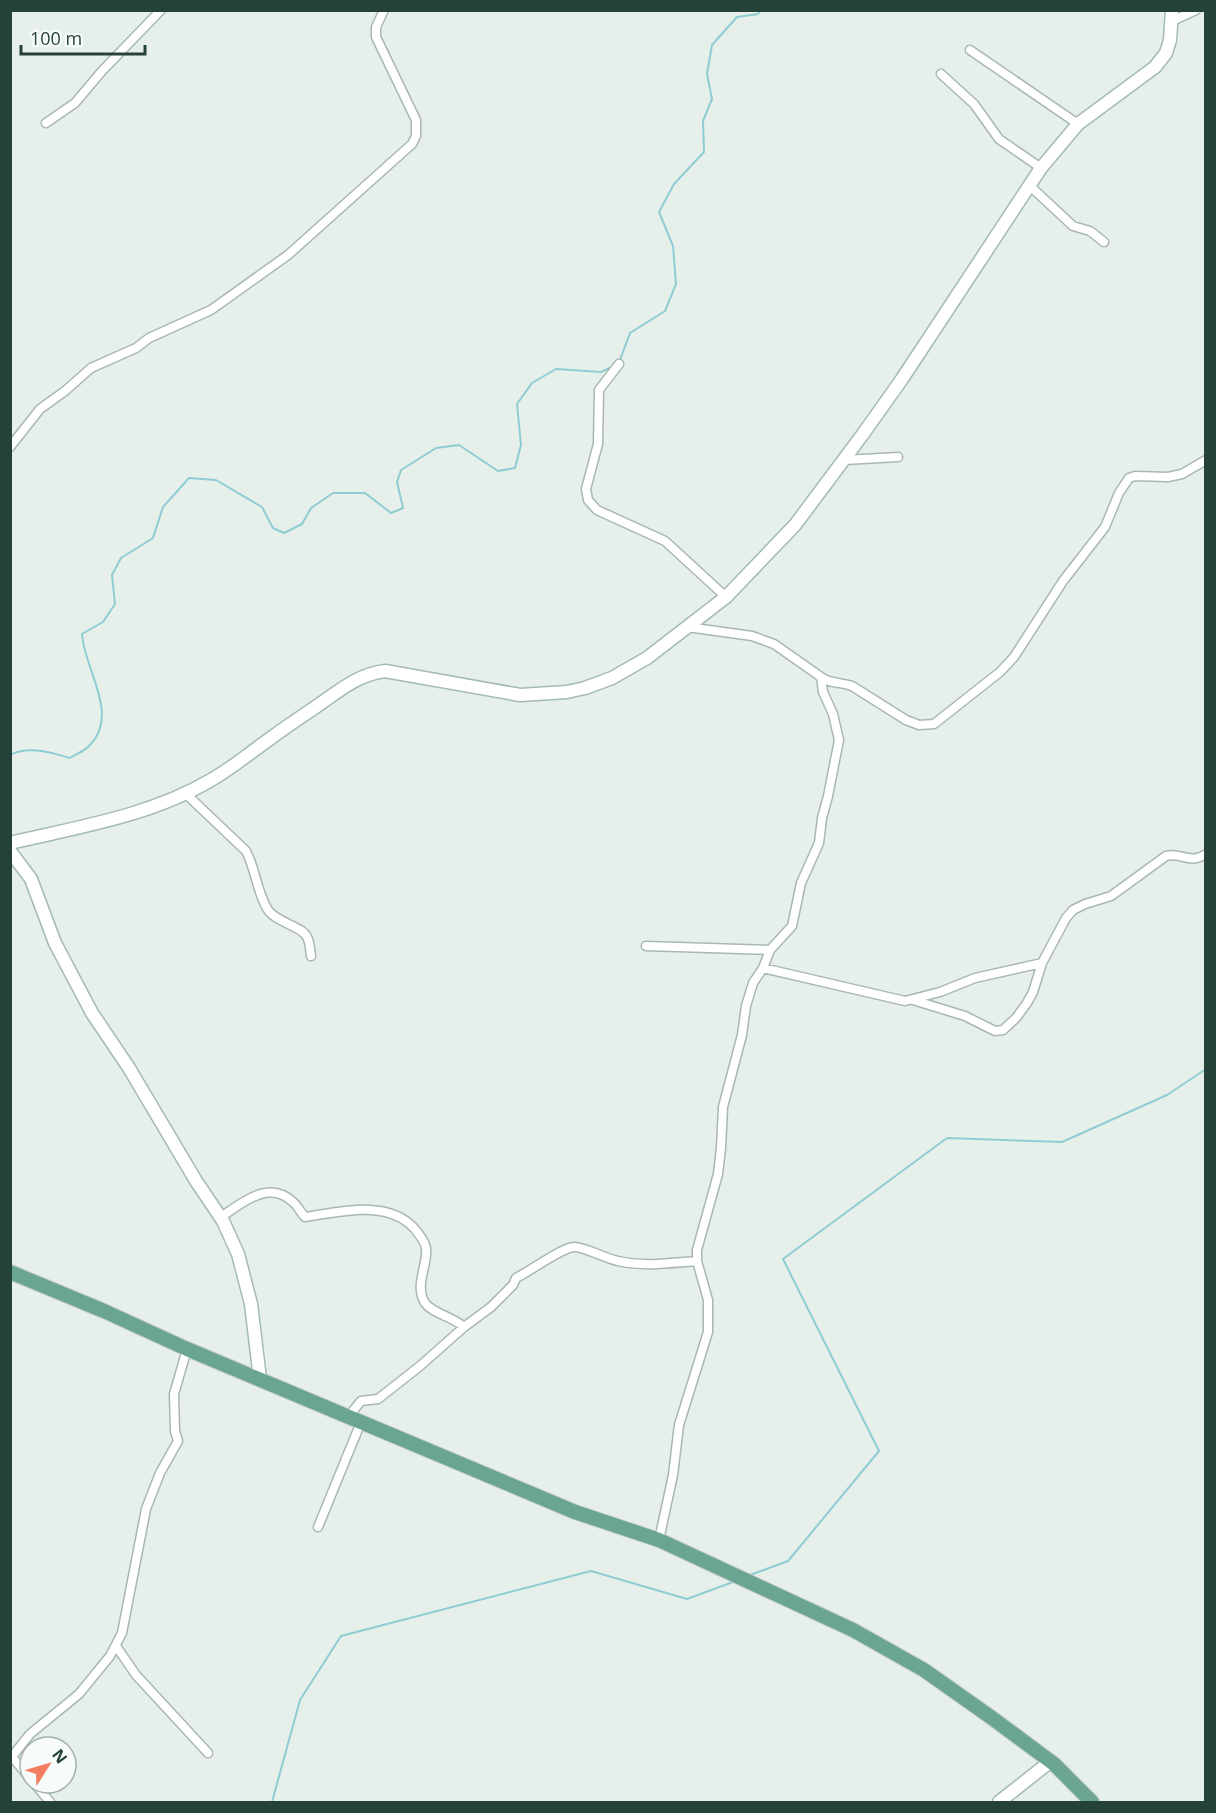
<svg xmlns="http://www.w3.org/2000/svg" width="1216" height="1813" font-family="'Open Sans',sans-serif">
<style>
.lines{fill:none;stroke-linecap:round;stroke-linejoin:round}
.stream{stroke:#8fccd3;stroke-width:2}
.street-casing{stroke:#a8b8b1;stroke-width:11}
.secondary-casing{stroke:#a4bbb2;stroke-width:15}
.primary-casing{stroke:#c2cac7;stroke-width:16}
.street{stroke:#fff;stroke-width:8}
.secondary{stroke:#fff;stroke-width:12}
.primary{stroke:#6aa493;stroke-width:14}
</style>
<rect width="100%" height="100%" fill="#e6efea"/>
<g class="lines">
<path class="stream" d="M 620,360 L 630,333 L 665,311 L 676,284 L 673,246 L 659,212 L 674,184 L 704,152 L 703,121 L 712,99 L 707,74 L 712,45 L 737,17 L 758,14 L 761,10
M 10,755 C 28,745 52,753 70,758 C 76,754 85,751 90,745 C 120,714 84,669 82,634 L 103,622 L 115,604 L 112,575 L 121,558 L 153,538 L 163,507 L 189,478 L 216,480 L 262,507 L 273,528 L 284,533 L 302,524 L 311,508 L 333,493 L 365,493 L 391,513 L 403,508 L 397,482 L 401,470 L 436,448 L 459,445 L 498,471 L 515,468 L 521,445 L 517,404 L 532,383 L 556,369 L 601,372 L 614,366
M 750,1575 L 788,1561 L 879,1451 L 783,1259 L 947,1138 L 1062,1142 L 1167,1095 L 1206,1069
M 272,1802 L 300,1700 L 341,1636 L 591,1571 L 687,1599 L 733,1582"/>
<g class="street-casing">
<path id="street" d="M 1172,21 L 1196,10
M 970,50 L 1078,124
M 941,74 L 974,104 L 999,139 L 1041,168
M 46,123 L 75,103 L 102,71 L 161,10
M 1030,186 L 1073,226 L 1090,231 L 1104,242
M 619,364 L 599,390 L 598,444 L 586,489 L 588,500 L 597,510 L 665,541 L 726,597
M 10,447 L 40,409 L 65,391 L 91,368 L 136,348 L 149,338 L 211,310 L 288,255 L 412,144 L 416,136 L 416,120 L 376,37 L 376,27 L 384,10
M 844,460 L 898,457
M 821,677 C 830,684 841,682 852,686 L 906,720 L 919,725 L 934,724 L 1000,672 L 1014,657 L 1063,581 L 1105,527 L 1119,493 L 1129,478 L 1135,476 L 1168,477 L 1182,474 L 1206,460
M 185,793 L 246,851 C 256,870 257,893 268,910 C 277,923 302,926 307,937 C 310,942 310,950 311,956
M 646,946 L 770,950
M 763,968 L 905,1001 L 940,992 L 975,978 L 1042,963
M 913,1000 L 965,1016 L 995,1031 L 1003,1030 L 1016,1018 L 1027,1003 L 1033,992 L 1042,963 L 1066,918 L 1073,910 L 1085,904 L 1111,896 L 1166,856 C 1182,852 1189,865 1206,854
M 221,1217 C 242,1203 269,1179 293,1202 C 298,1206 300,1212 305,1217 C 340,1212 387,1199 414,1228 C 419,1234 425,1241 426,1248 C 428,1266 414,1285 425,1303 C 432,1313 453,1317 464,1327
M 348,1417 L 361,1401 L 378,1399 L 420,1366 L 464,1327 L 491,1307 L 513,1285 L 516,1278 C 530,1271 563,1247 574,1247 C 582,1246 607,1259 618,1261 C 644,1267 671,1263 697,1261
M 318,1527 L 361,1422
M 659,1540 L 673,1475 L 679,1425 L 708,1332 L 708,1300 L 697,1261 L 697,1250 L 718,1174 L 721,1148 L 723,1107 L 742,1035 L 746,1006 L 753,983 L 763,968 L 770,950 L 792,926 L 801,883 L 819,843 L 822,818 L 828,796 L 839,740 L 833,714 L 823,692 L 821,677 L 774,644 L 752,636 L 687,627
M 116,1646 L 136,1675 L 208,1753
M 12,1757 L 30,1778
M 10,1759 L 30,1734 L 79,1694 L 110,1656 L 122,1633 L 146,1509 L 160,1473 L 178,1441 L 175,1431 L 174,1394 L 187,1349
M 34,1783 L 50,1802"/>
</g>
<g class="secondary-casing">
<path id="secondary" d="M 10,843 C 78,827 150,816 211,780 C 232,768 251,752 271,738 C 287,726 304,715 320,704 C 340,690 359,674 385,671 L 520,695 L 567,692 L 585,688 L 612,678 L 647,658 L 726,597 L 795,525 L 863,434 L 902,379 L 1041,168 L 1078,124 L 1155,67 L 1166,53 L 1170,40 L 1172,10
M 10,851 L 31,879 L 55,943 L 92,1013 L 129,1068 L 196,1181 L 223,1221 L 238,1254 L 251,1304 L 260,1379
M 999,1802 L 1051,1761"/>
</g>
<g class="primary-casing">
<path id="primary" d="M 10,1272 L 104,1311 L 187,1349 L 575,1512 L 659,1540 L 853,1630 L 924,1670 L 992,1718 L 1054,1764 L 1092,1802"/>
</g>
<use href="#street" class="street"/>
<use href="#secondary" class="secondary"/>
<use href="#primary" class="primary"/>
</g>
<rect width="1216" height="1813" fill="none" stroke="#244238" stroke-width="24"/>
<g transform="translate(48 1765) rotate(53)"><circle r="28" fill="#f7fbf9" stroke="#a3b1ac" stroke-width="1.5"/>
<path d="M0-4.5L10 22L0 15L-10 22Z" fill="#f37d60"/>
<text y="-9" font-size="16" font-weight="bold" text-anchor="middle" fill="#244238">N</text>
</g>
<path d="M21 45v9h124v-9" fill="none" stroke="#244238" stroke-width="3"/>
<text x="30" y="45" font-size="18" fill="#244238" stroke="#f7fbf9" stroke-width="4.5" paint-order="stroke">100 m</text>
</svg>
